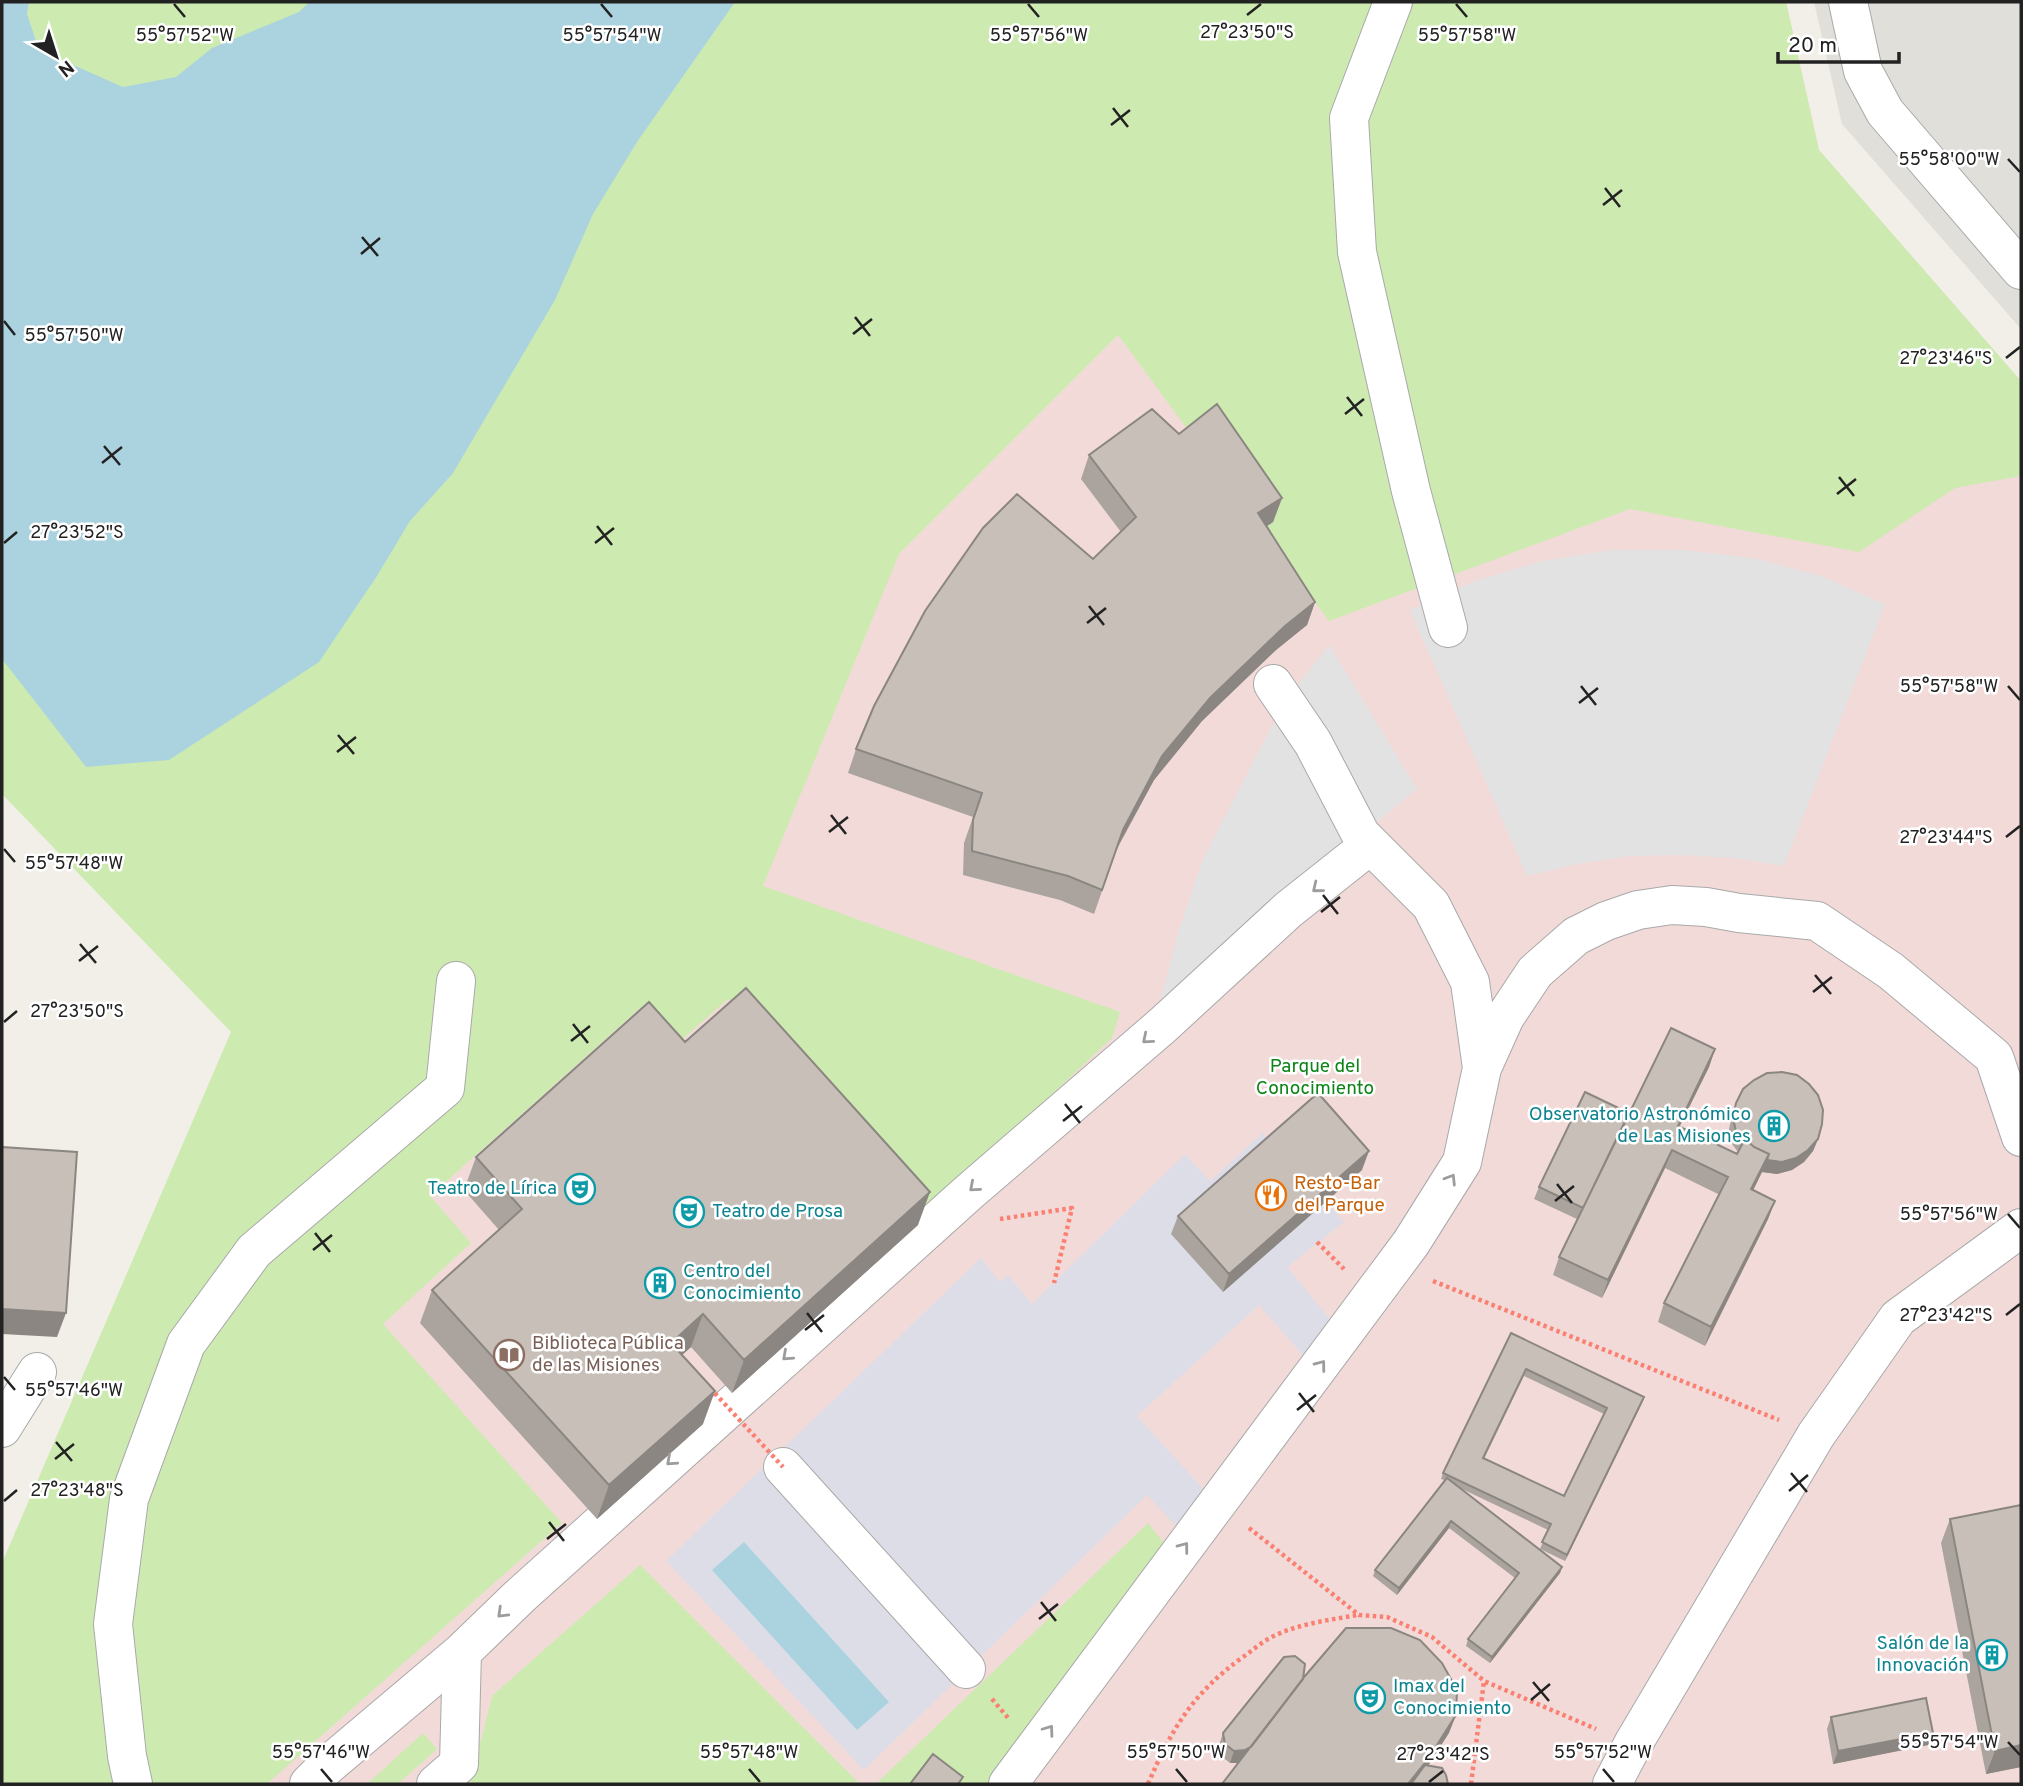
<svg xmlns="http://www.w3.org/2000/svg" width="2023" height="1786" font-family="Overpass,sans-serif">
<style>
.commercial{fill:#f2dad9}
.airport{fill:#e1dfda}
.grass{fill:#cdebb0}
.parking{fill:#e2e2e2}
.plaza{fill:#dddde8}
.water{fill:#aad3df}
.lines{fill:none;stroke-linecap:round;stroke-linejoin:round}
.minor-casing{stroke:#a9a9a9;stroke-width:40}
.path{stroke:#fa8072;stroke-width:4.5;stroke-dasharray:3.5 3.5;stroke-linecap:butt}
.minor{stroke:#fff;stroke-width:38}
.path-bridge{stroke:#fa8072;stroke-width:4.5;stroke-dasharray:3.5 3.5;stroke-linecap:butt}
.wall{fill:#aba49e;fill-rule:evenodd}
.shaded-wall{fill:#8b8681}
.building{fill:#c7bfb8;stroke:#8b8681;stroke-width:2;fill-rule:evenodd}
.oneway{stroke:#9c9c9c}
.ticks{fill:none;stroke:#222;stroke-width:2.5}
.labels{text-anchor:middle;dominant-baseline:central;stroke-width:5;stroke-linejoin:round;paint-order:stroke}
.park-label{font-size:19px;fill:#0c8416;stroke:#fff}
.culture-label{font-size:19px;fill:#0d838f;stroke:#fff;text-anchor:end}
.food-label{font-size:19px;fill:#c56008;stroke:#fff;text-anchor:start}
.education-label{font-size:19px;fill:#785e54;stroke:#fff;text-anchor:start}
.ticks-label{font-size:18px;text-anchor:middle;fill:#222;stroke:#fff;stroke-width:5;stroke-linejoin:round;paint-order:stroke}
</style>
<rect width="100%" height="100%" fill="#f2efe9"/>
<path class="commercial" d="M 1542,2 L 1786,2 L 1819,150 L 2021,381 L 2021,1784 L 2,1784 L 2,1563 L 232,1032 Z"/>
<path class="airport" d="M 1814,2 L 2021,2 L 2021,329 L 1842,124 Z"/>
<path class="grass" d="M 2,2 L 1786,2 L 1819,150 L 2021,381 L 2021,476 L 1955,488 L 1859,552 L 1630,509 L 1329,621 L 1118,335 L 899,554 L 763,886 L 1120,1012 L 1112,1038 L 920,1218 L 728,999 L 676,1045 L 640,1008 L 430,1196 L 471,1243 L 383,1324 L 562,1523 L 267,1784 L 2,1784 L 2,1563 L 231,1032 L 2,794 Z
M 1148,1523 L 1167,1547 L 989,1784 L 876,1784 Z
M 640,1565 L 860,1784 L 470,1784 L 492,1696 Z
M 423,1733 L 437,1749 L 398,1784 L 367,1784 Z"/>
<path class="parking" d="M 1612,550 L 1683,550 L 1753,558 L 1821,576 L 1885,604 L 1784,866 L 1733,858 L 1681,855 L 1629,856 L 1577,864 L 1527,876 L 1410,610 L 1475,581 L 1542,561 Z
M 1329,645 L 1417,789 L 1160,1001 L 1179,930 L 1203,859 L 1285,701 Z"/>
<path class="plaza" d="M 1263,1133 L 1344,1222 L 1287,1267 L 1343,1335 L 1316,1370 L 1259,1305 L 1137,1416 L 1217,1504 L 1189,1540 L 1147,1495 L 864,1770 L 666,1561 L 981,1258 L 1000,1282 L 1008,1275 L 1032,1304 L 1185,1154 L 1210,1181 Z"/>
<path class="water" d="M 2,2 L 29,2 L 27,14 L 36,41 L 55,57 L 123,87 L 176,77 L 212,48 L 299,12 L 309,2 L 735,2 L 637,142 L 593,214 L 555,300 L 453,473 L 410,521 L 377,576 L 319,662 L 169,760 L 86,767 L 2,659 Z
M 744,1542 L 889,1702 L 857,1730 L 712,1570 Z"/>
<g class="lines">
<g class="minor-casing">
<path id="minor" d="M 1393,2 L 1349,118 L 1357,252 L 1411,491 L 1448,628
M 1848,2 L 1863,71 L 1885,112 L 2021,270
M 1482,1068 L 1505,1017 L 1535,972 L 1576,936 L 1606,921 L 1638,910 L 1672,905 L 1706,907 L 1739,913 L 1817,921 L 1891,971 L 1994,1057 L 2021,1137
M 2,1428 L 37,1372
M 783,1467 L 966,1669
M 133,1784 L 127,1756 L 113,1624 L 129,1499 L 186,1344 L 254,1251 L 445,1088 L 456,981
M 309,1784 L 327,1766 L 462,1652 L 519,1597 L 968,1193 L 1163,1025 L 1288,910 L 1370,845
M 436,1784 L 459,1764 L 462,1652
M 1008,1784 L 1411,1243 L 1462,1162 L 1482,1068 L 1470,982 L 1431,905 L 1361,835 L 1313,743 L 1273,684
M 1612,1784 L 1633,1744 L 1816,1435 L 1898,1318 L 2021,1228"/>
</g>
<path class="path" d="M 1000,1219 L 1072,1208 L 1054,1283
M 1317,1242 L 1344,1269
M 1433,1281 L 1779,1420
M 1249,1528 L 1359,1615 L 1387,1617 L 1432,1637 L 1484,1681 L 1596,1729
M 992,1699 L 1009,1719
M 1148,1784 C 1172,1728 1193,1693 1243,1657 C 1252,1651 1260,1643 1270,1638 C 1296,1624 1329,1620 1358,1615
M 1471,1784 L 1484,1681"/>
<use href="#minor" class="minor"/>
<path class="path-bridge" d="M 710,1388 L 783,1467"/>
</g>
<path class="wall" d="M 1179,434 L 1282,498 L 1273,522 L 1267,526 L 1315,602 L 1307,625 L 1276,650 L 1202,721 L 1154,780 L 1116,851 L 1094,914 L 1060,900 L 963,875 L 964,843 L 973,817 L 848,773 L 856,749 L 1093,559 L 1121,532 L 1081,479 L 1089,455 Z
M 685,1042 L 918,1225 L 732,1393 L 691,1347 L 682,1355 L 703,1424 L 597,1519 L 420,1323 L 432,1290 L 499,1230 L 464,1190 L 476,1157 Z
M 1715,1049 L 1709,1067 L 1679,1127 L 1737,1154 L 1738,1152 L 1732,1144 L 1729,1129 L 1732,1115 L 1736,1103 L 1818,1139 L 1813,1151 L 1804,1162 L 1792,1170 L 1777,1174 L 1762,1172 L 1753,1190 L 1775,1201 L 1768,1219 L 1705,1346 L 1658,1322 L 1664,1303 L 1720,1195 L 1665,1168 L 1602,1298 L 1553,1275 L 1559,1257 L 1577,1219 L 1534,1199 L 1539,1187 L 1629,1113 Z
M 1362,1170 L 1223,1292 L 1171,1234 L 1178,1216 Z
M 1511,1333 L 1644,1397 L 1565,1561 L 1540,1549 L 1548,1530 L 1460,1488 L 1562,1567 L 1560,1573 L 1490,1663 L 1466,1646 L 1468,1639 L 1515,1578 L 1449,1528 L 1397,1595 L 1373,1576 L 1375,1570 L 1444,1480 L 1441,1479 L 1443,1473 ZM 1524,1376 L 1604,1414 L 1564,1496 L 1484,1459 Z
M 2021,1505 L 2021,1767 L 1986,1774 L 1941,1543 L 1950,1519 Z
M 1303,1679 L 1449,1733 L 1239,1763 L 1230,1763 L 1221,1756 L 1219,1745 L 1223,1733 Z
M 1831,1717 L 1928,1745 L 1833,1764 L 1827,1729 Z"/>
<path class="shaded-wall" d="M 1282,498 L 1273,522 L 1250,537 L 1258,513 Z
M 1315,602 L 1307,625 L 1276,650 L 1202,721 L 1154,780 L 1114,853 L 1123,830 L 1162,756 L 1210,698 L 1285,626 Z
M 1715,1049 L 1709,1067 L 1671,1144 L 1678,1126 Z
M 1818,1139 L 1813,1151 L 1804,1162 L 1792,1170 L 1777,1174 L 1762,1172 L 1745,1207 L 1751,1189 L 1769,1154 Z
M 1672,1150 L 1665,1168 L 1602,1298 L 1608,1280 Z
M 1369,1151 L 1362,1170 L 1223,1292 L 1229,1274 Z
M 930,1192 L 918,1225 L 732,1393 L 744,1360 Z
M 1775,1201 L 1768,1219 L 1705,1346 L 1711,1327 Z
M 2,1309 L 66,1313 L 57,1337 L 2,1334 Z
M 703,1314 L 691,1347 L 659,1376 L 671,1343 Z
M 715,1391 L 703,1424 L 597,1519 L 609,1485 Z
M 1644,1397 L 1642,1403 L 1565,1561 L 1567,1555 Z
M 1451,1521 L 1449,1528 L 1397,1595 L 1399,1588 Z
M 1562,1567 L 1560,1573 L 1490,1663 L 1492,1657 Z
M 1456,1715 L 1449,1733 L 1421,1777 L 1415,1784 L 1408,1784 Z
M 1933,1733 L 1928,1745 L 1833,1764 L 1838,1751 Z
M 2021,1745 L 2021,1767 L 1986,1774 L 1995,1751 Z
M 1253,1746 L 1241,1763 L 1230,1763 L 1234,1751 Z"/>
<path class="building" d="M 1217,404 L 1282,498 L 1258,513 L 1315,602 L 1285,626 L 1210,698 L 1162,756 L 1123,830 L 1102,890 L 1068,876 L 972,851 L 973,820 L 982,793 L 856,749 L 874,706 L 925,611 L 983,528 L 1017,494 L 1093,559 L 1136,517 L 1089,455 L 1152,409 L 1179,434 Z
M 746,988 L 930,1192 L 744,1360 L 703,1314 L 693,1323 L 671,1343 L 715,1391 L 609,1485 L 432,1290 L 522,1209 L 476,1157 L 649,1002 L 685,1042 Z
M 1671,1028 L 1715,1049 L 1678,1126 L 1737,1154 L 1745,1139 L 1754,1147 L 1769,1154 L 1751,1189 L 1775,1201 L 1711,1327 L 1664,1303 L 1728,1177 L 1672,1150 L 1608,1280 L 1559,1257 Z
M 1782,1072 L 1797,1075 L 1809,1084 L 1818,1095 L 1823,1110 L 1822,1124 L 1818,1139 L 1808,1150 L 1796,1158 L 1782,1162 L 1767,1160 L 1769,1154 L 1754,1147 L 1745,1139 L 1743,1142 L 1736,1132 L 1733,1117 L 1736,1103 L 1743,1089 L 1754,1080 L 1767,1073 Z
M 1585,1092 L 1629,1113 L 1583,1208 L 1539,1187 Z
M 1318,1093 L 1369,1151 L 1229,1274 L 1178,1216 Z
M 2,1147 L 77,1152 L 66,1313 L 2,1309 Z
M 1511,1333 L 1644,1397 L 1567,1555 L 1542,1542 L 1551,1524 L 1443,1473 ZM 1526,1369 L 1607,1408 L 1564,1496 L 1483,1458 Z
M 1447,1478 L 1562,1567 L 1492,1657 L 1468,1639 L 1519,1573 L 1451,1521 L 1399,1588 L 1375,1570 Z
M 2021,1505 L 2021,1745 L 1995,1751 L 1950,1519 Z
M 1346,1628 L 1391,1628 L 1420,1640 L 1442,1663 L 1457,1690 L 1456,1715 L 1428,1759 L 1408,1784 L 1222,1784 L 1305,1676 Z
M 1295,1656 L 1305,1664 L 1303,1679 L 1251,1747 L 1245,1750 L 1234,1751 L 1225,1744 L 1223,1733 L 1284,1657 Z
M 1926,1698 L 1933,1733 L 1838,1751 L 1831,1717 Z
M 933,1754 L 963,1777 L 958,1784 L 910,1784 Z
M 1425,1765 L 1442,1768 L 1446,1775 L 1448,1784 L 1411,1784 Z"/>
<defs><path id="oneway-chevron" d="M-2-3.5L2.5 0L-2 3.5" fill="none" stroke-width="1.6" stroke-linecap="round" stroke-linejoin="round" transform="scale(1.75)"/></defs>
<g class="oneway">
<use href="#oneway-chevron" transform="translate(1317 888) rotate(141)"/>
<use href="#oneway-chevron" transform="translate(1147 1039) rotate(140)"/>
<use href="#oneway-chevron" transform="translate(1451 1179) rotate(-58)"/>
<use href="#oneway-chevron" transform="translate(974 1187) rotate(139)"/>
<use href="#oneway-chevron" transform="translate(787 1356) rotate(138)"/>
<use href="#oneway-chevron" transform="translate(1321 1365) rotate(-53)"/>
<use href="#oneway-chevron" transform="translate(671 1461) rotate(138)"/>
<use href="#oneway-chevron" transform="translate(1184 1547) rotate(-53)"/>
<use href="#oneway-chevron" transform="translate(502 1613) rotate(136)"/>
<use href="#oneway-chevron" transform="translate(1049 1730) rotate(-54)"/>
</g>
<path class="ticks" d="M 174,4 L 185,17M 601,4 L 612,17M 1028,4 L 1039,17M 1456,4 L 1467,17M 1247,15 L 1261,4M 1113,108 L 1128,127M 1111,125 L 1130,110M 2008,159 L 2020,172M 1605,188 L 1620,207M 1603,205 L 1622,190M 362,237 L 378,256M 361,254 L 380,238M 855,317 L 870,336M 4,321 L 15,335M 853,334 L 872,319M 2006,358 L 2020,347M 1347,397 L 1362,416M 1345,414 L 1364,399M 104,446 L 120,465M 102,463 L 122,447M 1839,477 L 1854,496M 1837,494 L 1856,479M 597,526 L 612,545M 4,543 L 17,532M 595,543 L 614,528M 1089,606 L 1104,625M 1087,623 L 1106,608M 1581,686 L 1596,705M 2008,686 L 2020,700M 1579,703 L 1598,688M 338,735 L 354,754M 337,752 L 356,737M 831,815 L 846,834M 829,832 L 848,817M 2006,837 L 2020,826M 4,849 L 15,862M 1323,895 L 1338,914M 1321,912 L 1340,897M 80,944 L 96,963M 79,961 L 98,946M 1815,975 L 1831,994M 1813,992 L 1832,977M 4,1022 L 17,1011M 573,1024 L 588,1043M 571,1041 L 590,1026M 1065,1104 L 1080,1123M 1063,1121 L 1082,1106M 1557,1184 L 1572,1203M 1555,1201 L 1574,1186M 2008,1214 L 2020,1228M 315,1233 L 330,1252M 313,1250 L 332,1235M 807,1313 L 822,1332M 2006,1315 L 2020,1304M 805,1330 L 824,1315M 4,1377 L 15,1390M 1299,1393 L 1314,1412M 1297,1410 L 1316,1395M 56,1442 L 72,1461M 55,1459 L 74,1444M 1791,1473 L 1807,1492M 1789,1491 L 1808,1475M 4,1501 L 17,1490M 549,1522 L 564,1541M 547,1539 L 566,1524M 1041,1602 L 1056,1621M 1039,1619 L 1058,1604M 1533,1682 L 1549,1701M 1531,1700 L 1550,1684M 2008,1742 L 2020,1755M 321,1769 L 332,1782M 749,1769 L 760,1782M 1176,1769 L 1187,1782M 1603,1769 L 1614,1782M 1429,1782 L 1443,1771"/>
<defs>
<g id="building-ring" transform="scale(1.575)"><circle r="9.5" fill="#fff" stroke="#0f9aa8" stroke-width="1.5"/><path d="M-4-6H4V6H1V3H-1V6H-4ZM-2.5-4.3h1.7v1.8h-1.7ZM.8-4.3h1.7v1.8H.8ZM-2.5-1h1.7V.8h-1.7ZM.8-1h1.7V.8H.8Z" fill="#0f9aa8"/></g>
<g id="theatre-ring" transform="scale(1.575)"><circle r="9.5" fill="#fff" stroke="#0f9aa8" stroke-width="1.5"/><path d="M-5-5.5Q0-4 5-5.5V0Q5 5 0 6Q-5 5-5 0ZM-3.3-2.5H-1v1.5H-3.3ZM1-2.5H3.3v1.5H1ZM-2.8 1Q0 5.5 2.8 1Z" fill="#0f9aa8"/></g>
<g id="restaurant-ring" transform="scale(1.575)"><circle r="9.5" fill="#fff" stroke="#e8710a" stroke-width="1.5"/><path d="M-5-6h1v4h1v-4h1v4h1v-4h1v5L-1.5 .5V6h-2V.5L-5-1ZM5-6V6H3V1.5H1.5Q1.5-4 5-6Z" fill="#e8710a"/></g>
<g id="library-ring" transform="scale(1.575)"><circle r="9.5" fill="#fff" stroke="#8d6e63" stroke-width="1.5"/><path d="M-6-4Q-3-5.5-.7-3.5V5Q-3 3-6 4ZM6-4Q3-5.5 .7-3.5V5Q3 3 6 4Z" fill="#8d6e63"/></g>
</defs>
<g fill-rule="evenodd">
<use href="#building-ring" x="1774" y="1126"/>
<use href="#theatre-ring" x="580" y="1189"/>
<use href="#restaurant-ring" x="1271" y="1195"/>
<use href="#theatre-ring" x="689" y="1212"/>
<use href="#building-ring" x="660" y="1283"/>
<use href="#library-ring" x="509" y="1355"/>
<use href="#building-ring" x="1992" y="1655"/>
<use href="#theatre-ring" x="1370" y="1698"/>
</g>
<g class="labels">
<g class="park-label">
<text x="1315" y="1067">Parque del<tspan x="1315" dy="22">Conocimiento</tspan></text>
</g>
<g class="culture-label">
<text x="1751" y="1115">Observatorio Astronómico<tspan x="1751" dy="22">de Las Misiones</tspan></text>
<text x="557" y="1189">Teatro de Lírica</text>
<text x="712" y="1212" text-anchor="start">Teatro de Prosa</text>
<text x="683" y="1272" text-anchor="start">Centro del<tspan x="683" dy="22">Conocimiento</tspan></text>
<text x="1969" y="1644">Salón de la<tspan x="1969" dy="22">Innovación</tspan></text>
<text x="1393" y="1687" text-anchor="start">Imax del<tspan x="1393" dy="22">Conocimiento</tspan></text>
</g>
<g class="food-label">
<text x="1294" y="1184">Resto-Bar<tspan x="1294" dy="22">del Parque</tspan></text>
</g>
<g class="education-label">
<text x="532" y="1344">Biblioteca Pública<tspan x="532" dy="22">de las Misiones</tspan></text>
</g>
</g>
<g class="ticks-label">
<text x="1247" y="38">27°23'50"S</text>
<text x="185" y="41">55°57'52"W</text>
<text x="612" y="41">55°57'54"W</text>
<text x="1039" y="41">55°57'56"W</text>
<text x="1467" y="41">55°57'58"W</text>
<text x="1949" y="165">55°58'00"W</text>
<text x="74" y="341">55°57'50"W</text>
<text x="1946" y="364">27°23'46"S</text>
<text x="77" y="538">27°23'52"S</text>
<text x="1949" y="692">55°57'58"W</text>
<text x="1946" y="843">27°23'44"S</text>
<text x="74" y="869">55°57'48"W</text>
<text x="77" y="1017">27°23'50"S</text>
<text x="1949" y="1220">55°57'56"W</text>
<text x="1946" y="1321">27°23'42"S</text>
<text x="74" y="1396">55°57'46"W</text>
<text x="77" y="1496">27°23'48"S</text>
<text x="1949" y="1748">55°57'54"W</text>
<text x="321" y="1758">55°57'46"W</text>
<text x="749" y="1758">55°57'48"W</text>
<text x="1176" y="1758">55°57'50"W</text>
<text x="1603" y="1758">55°57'52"W</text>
<text x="1443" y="1760">27°23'42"S</text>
</g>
<rect width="2023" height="1786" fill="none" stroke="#222222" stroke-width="7"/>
<g transform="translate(56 56) rotate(141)" stroke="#ffffff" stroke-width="5" paint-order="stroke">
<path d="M0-5L12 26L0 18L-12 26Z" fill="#222222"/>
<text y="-10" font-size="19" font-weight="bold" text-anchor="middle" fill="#222222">N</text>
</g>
<path d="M1778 52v10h121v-10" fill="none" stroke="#222222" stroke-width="3.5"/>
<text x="1788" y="52" font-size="21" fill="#222222" stroke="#ffffff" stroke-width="5" paint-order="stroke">20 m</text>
</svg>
